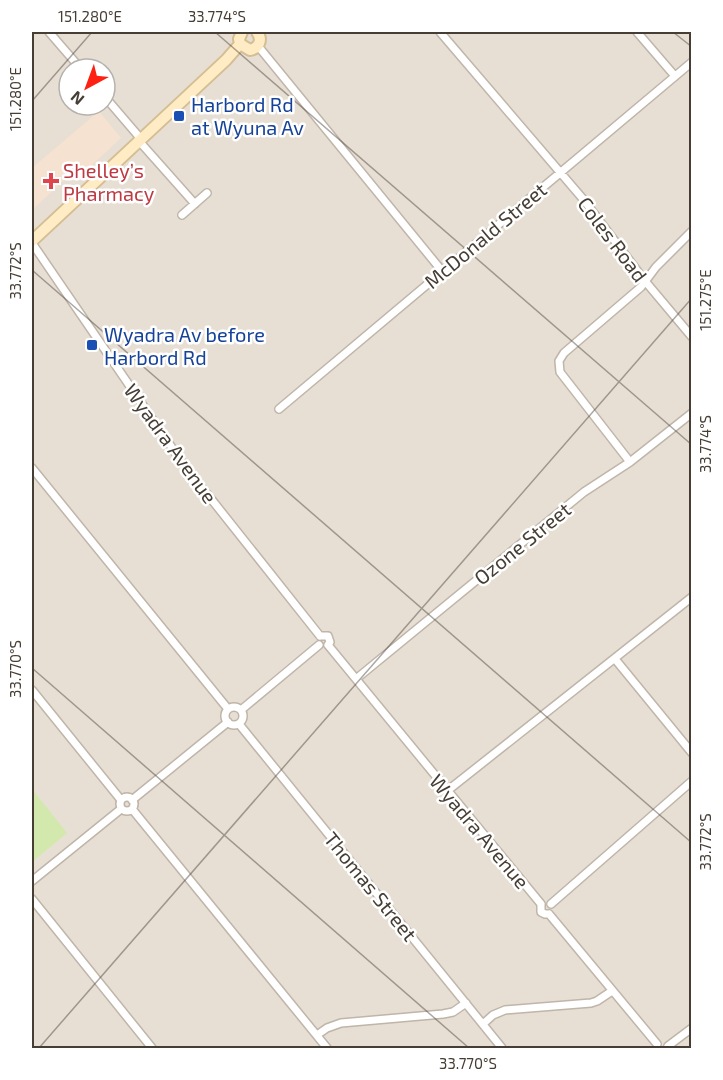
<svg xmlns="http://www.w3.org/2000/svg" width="723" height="1080" font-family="'Exo 2',sans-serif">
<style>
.residential{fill:#e7dfd4;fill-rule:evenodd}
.commercial{fill:#f6e2d0}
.green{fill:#d3e8ad}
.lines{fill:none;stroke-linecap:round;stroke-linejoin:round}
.minor-casing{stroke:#bfb5a8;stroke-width:10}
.secondary-casing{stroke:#d4be94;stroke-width:14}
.minor{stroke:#fff;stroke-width:7}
.secondary{stroke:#ffebc4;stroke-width:10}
.ticks{fill:none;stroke:#463e35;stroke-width:1.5;stroke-opacity:0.45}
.transit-dot{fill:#1a4fb4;stroke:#fff;stroke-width:2}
.health-dot{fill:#e0444e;stroke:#fff;stroke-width:2}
.labels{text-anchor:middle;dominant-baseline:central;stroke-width:5;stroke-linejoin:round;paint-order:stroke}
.transit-label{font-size:20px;fill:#164399;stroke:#fff;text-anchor:start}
.health-label{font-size:20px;fill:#be3a42;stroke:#fff;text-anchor:start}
.street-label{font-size:20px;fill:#463e35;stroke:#fff}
.neatline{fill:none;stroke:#463e35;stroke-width:2}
.ticks-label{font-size:15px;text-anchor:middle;fill:#463e35}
</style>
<rect width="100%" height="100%" fill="#f3eee6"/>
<path class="residential" d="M 32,32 L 691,32 L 691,1048 L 32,1048 ZM 69,69 L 105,69 L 105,105 L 69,105 Z"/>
<path class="commercial" d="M 99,111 L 121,138 L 76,180 L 71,174 L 32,210 L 32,168 Z"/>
<path class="green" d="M 32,789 L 67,833 L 32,862 Z"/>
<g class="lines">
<g class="minor-casing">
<path id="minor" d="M 49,32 L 81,69
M 440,32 L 583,199 L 645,281 L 692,337
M 637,32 L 674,75
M 258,46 L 442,271
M 105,97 L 141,139
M 139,141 L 195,204
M 182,215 L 207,193
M 32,243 L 181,461 L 320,636
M 279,409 L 692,62
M 630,462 L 560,372 L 559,361 L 564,353 L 641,287 L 656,267 L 692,231
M 32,468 L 228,709
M 320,636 L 328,636 L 330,642 L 328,645
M 328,645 L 541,904
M 615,659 L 692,753
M 356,679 L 584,492 L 630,462 L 692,413
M 32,690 L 121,800
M225 716a9 9 0 1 1 18 0a9 9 0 1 1-18 0Z
M 241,710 L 319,645
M 239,724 L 502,1048
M 447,791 L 692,597
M120 804a7 7 0 1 1 14 0a7 7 0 1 1-14 0Z
M 132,800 L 228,722
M 132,809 L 327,1048
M 32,881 L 121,809
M 32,899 L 152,1048
M 541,904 L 541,912 L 545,914 L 549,914
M 551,904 L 692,781
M 549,914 L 657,1044
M 483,1024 L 493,1015 L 505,1010 L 591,1003 L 597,1001 L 612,991
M 317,1035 L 327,1028 L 341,1023 L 443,1014 L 453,1012 L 466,1003
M 668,1046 L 692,1028"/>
</g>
<g class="secondary-casing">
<path id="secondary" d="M 242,32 L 239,39 L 240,44 L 250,50 C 259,48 263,40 257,32
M 32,241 L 226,60 L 240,44"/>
</g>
<use href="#minor" class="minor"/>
<use href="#secondary" class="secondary"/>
</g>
<path class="ticks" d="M 215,32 L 692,445M 673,32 L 692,47M 32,101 L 92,32M 32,270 L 692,843M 32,668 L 469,1048M 39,1048 L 692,298"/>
<g class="transit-dot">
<rect x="173" y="110" width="12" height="12" rx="3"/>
<rect x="86" y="339" width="12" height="12" rx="3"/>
</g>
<path class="health-dot" d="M48 172h6v6h6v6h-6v6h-6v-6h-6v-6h6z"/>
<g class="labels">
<g class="transit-label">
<text x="191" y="104">Harbord Rd<tspan x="191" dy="23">at Wyuna Av</tspan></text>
<text x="104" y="334">Wyadra Av before<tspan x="104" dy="23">Harbord Rd</tspan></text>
</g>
<g class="health-label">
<text x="63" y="170">Shelley’s<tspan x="63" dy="23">Pharmacy</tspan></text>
</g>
<g class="street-label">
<text transform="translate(485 235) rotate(-40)">McDonald Street</text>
<text transform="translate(613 239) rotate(53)">Coles Road</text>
<text transform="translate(171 443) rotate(54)">Wyadra Avenue</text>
<text transform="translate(522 543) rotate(-39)">Ozone Street</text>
<text transform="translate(480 831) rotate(50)">Wyadra Avenue</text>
<text transform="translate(371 886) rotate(51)">Thomas Street</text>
</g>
</g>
<rect width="723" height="1080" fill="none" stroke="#ffffff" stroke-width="66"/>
<g transform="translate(87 87) rotate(221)"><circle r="28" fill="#ffffff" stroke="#b5b2ae" stroke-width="1.5"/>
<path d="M0-4.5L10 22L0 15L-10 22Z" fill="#fe2012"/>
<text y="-9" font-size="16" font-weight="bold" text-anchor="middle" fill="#463e35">N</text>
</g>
<rect x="33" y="33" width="657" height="1014" class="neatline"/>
<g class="ticks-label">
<text x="90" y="22">151.280°E</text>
<text x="217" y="22">33.774°S</text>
<text transform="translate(16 99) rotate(-90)" y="5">151.280°E</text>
<text transform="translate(16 271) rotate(-90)" y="5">33.772°S</text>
<text transform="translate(706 300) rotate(-90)" y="5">151.275°E</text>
<text transform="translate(706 444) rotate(-90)" y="5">33.774°S</text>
<text transform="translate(16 669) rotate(-90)" y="5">33.770°S</text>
<text transform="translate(706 842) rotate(-90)" y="5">33.772°S</text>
<text x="468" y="1069">33.770°S</text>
</g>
</svg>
